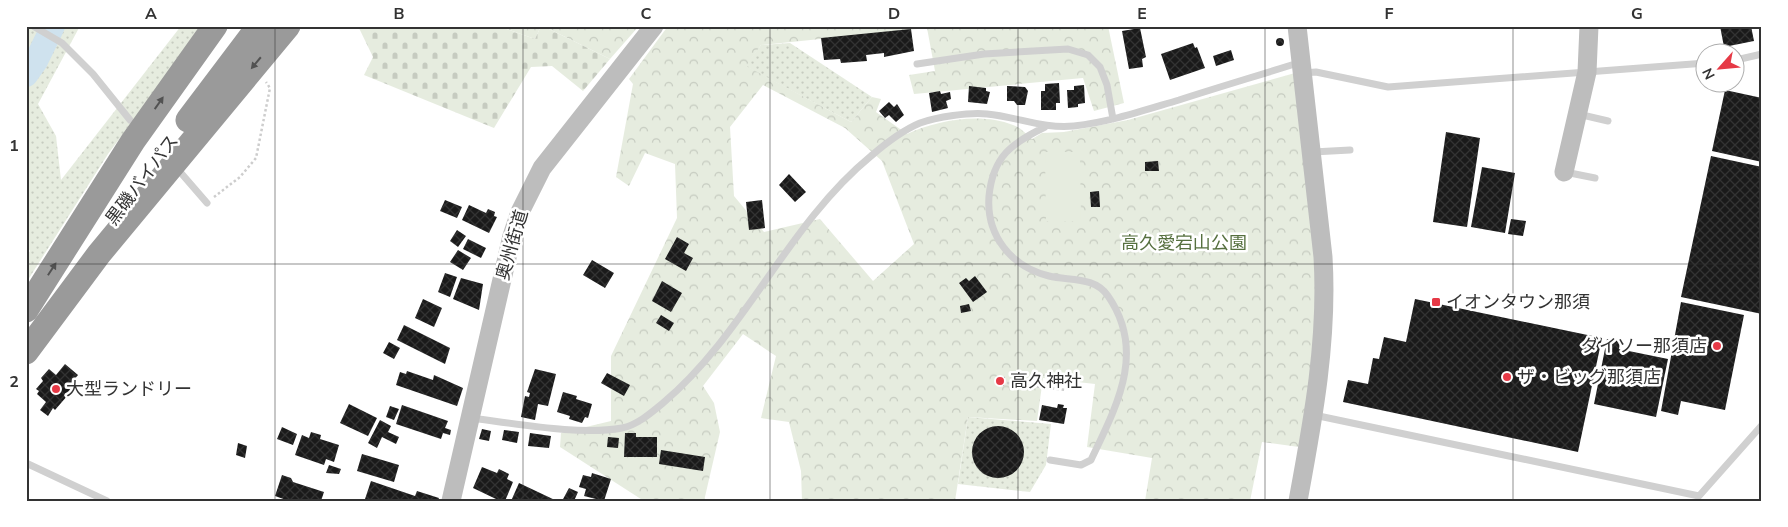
<svg xmlns="http://www.w3.org/2000/svg" width="1788" height="527" font-family="'Nunito Sans','Noto Sans JP',sans-serif">
<style>
.grass{fill:url(#grass-dots)}
.forest{fill:url(#forest-crowns);fill-rule:evenodd}
.cemetery{fill:url(#cemetery-stones)}
.garden{fill:#e6ecdf}
.lines{fill:none;stroke-linecap:round;stroke-linejoin:round}
.river{stroke:#cfe2ee;stroke-width:24}
.building{fill:url(#building-cross-hatch)}
.path{stroke:#cdcdcd;stroke-width:2.5;stroke-dasharray:2.5 2.5;stroke-linecap:butt}
.lane{stroke:#d0d0d0;stroke-width:7}
.secondary{stroke:#bdbdbd;stroke-width:19}
.highway{stroke:#9a9a9a;stroke-width:25}
.oneway{fill:#525252}
.grid{fill:none;stroke:#333;stroke-width:1;stroke-opacity:0.55}
.poi-dot{fill:#e63946;stroke:#fff;stroke-width:2}
.labels{text-anchor:middle;dominant-baseline:central;stroke-width:5;stroke-linejoin:round;paint-order:stroke}
.street-label{font-size:18px;fill:#333;stroke:#fff}
.park-label{font-size:18px;fill:#56703f;stroke:#fff}
.poi-label{font-size:18px;fill:#333;stroke:#fff;text-anchor:start}
.neatline{fill:none;stroke:#333;stroke-width:2}
.grid-label{font-size:16px;text-anchor:middle;font-weight:bold;fill:#333}
</style>
<defs>
<pattern id="grass-dots" width="8" height="8" patternUnits="userSpaceOnUse" patternTransform="scale(1.25)"><rect width="8" height="8" fill="#e6ecdf"/><path d="M2 2h.1M6 6h.1" fill="none" stroke="#c6cbc0" stroke-width="1.8" stroke-linecap="round"/></pattern>
<pattern id="forest-crowns" width="20" height="18" patternUnits="userSpaceOnUse" patternTransform="scale(1.25)"><rect width="20" height="18" fill="#e6ecdf"/><path d="M2 6a3 3 0 1 1 6 0M12 15a3 3 0 1 1 6 0" fill="none" stroke="#c6cbc0"/></pattern>
<pattern id="cemetery-stones" width="16" height="16" patternUnits="userSpaceOnUse" patternTransform="scale(1.25)"><rect width="16" height="16" fill="#e6ecdf"/><path d="M2 7V4a2 2 0 0 1 4 0v3zM10 15v-3a2 2 0 0 1 4 0v3z" fill="#c6cbc0"/></pattern>
<pattern id="building-cross-hatch" width="8" height="8" patternUnits="userSpaceOnUse" patternTransform="scale(1.25)"><rect width="8" height="8" fill="#1a1a1a"/><path d="M0 0l8 8M0 8l8-8" fill="none" stroke="#333"/></pattern>
</defs>
<rect width="100%" height="100%" fill="#fff"/>
<path class="grass" d="M 26,26 L 80,26 L 38,104 L 56,136 L 61,180 L 181,26 L 204,26 L 108,154 L 26,283 L 26,256 L 30,251 L 26,245 Z
M 790,43 L 872,97 L 851,122 L 745,66 L 761,45 Z
M 968,417 L 1051,424 L 1046,465 L 1030,492 L 958,484 Z"/>
<path class="forest" d="M 498,26 L 541,26 L 535,39 Z
M 543,26 L 639,26 L 610,59 Z
M 668,26 L 1108,26 L 1124,103 L 1094,111 L 1083,78 L 914,94 L 909,75 L 935,71 L 927,28 L 761,45 L 746,66 L 851,122 L 872,97 L 881,99 L 876,112 L 907,134 C 937,120 981,112 1013,125 C 1020,127 1026,134 1032,139 L 1042,133 L 1064,132 L 1128,120 L 1295,73 L 1318,252 L 1317,341 L 1299,447 L 1262,442 L 1250,501 L 1145,501 L 1152,458 L 1087,447 L 1095,384 L 1043,378 L 1037,421 L 968,417 L 955,501 L 802,501 L 801,471 L 789,422 L 761,418 L 776,356 L 743,334 L 703,386 L 714,403 L 720,432 L 704,501 L 644,501 L 560,447 L 561,433 L 611,421 L 611,356 L 677,218 L 675,164 L 645,153 L 629,186 L 616,177 L 633,84 L 629,79 ZM 763,85 L 845,128 L 882,161 L 914,244 L 873,281 L 820,219 L 764,232 L 734,196 L 730,127 Z"/>
<path class="cemetery" d="M 358,26 L 498,26 L 535,39 L 541,26 L 543,26 L 610,59 L 583,91 L 552,66 L 531,67 L 494,128 L 364,75 L 373,57 Z"/>
<path class="garden" d="M 1045,152 L 1080,152 L 1081,221 L 1046,221 Z"/>
<g class="lines">
<path class="river" d="M 26,75 L 36,61 L 53,26"/>
</g>
<path class="building" d="M 1720,26 L 1751,26 L 1754,41 L 1724,47 Z
M 1140,28 L 1146,57 L 1142,59 L 1143,67 L 1129,69 L 1122,31 Z
M 911,29 L 914,51 L 884,57 L 884,53 L 866,55 L 867,61 L 841,63 L 840,59 L 824,60 L 821,38 Z
M1276 42a4 4 0 1 1 8 0a4 4 0 1 1-8 0Z
M 1193,43 L 1195,48 L 1197,47 L 1205,68 L 1170,80 L 1161,54 Z
M 1231,50 L 1234,60 L 1216,66 L 1213,56 Z
M 1059,83 L 1060,103 L 1056,103 L 1056,110 L 1041,110 L 1041,91 L 1045,91 L 1045,84 Z
M 1084,85 L 1085,103 L 1078,104 L 1078,107 L 1068,108 L 1067,90 L 1074,90 L 1074,86 Z
M 969,86 L 986,88 L 986,91 L 990,92 L 987,104 L 968,102 Z
M 1007,86 L 1025,87 L 1028,91 L 1025,105 L 1017,105 L 1014,101 L 1007,101 Z
M 1725,90 L 1762,98 L 1762,162 L 1712,151 Z
M 940,91 L 941,94 L 950,92 L 951,99 L 946,101 L 948,108 L 932,112 L 929,93 Z
M 889,102 L 894,107 L 897,104 L 904,115 L 896,122 L 889,115 L 885,118 L 879,111 Z
M 1446,132 L 1480,138 L 1467,227 L 1433,222 Z
M 1711,156 L 1762,167 L 1762,314 L 1681,297 Z
M 1158,161 L 1159,171 L 1145,171 L 1145,162 Z
M 1482,167 L 1515,173 L 1505,233 L 1471,227 Z
M 789,174 L 806,192 L 795,202 L 779,185 Z
M 1099,191 L 1100,207 L 1091,207 L 1090,192 Z
M 445,200 L 462,207 L 457,218 L 440,211 Z
M 762,200 L 765,228 L 749,230 L 746,202 Z
M 469,205 L 486,213 L 488,209 L 495,212 L 494,216 L 497,217 L 489,233 L 462,220 Z
M 1511,219 L 1526,221 L 1523,236 L 1508,234 Z
M 457,230 L 466,236 L 458,247 L 450,241 Z
M 677,237 L 689,244 L 684,253 L 693,258 L 686,271 L 665,259 Z
M 468,239 L 486,248 L 481,258 L 463,249 Z
M 458,250 L 471,258 L 463,270 L 450,262 Z
M 592,260 L 614,273 L 605,288 L 583,275 Z
M 445,273 L 457,277 L 450,297 L 438,292 Z
M 975,276 L 987,292 L 973,302 L 959,283 L 966,278 L 969,281 Z
M 461,278 L 483,284 L 479,310 L 453,299 Z
M 662,281 L 682,293 L 671,312 L 652,301 Z
M 423,299 L 442,308 L 434,327 L 415,318 Z
M 1415,299 L 1602,338 L 1578,452 L 1343,402 L 1348,380 L 1368,384 L 1373,358 L 1379,359 L 1384,337 L 1406,342 Z
M 1681,302 L 1744,315 L 1725,410 L 1681,401 L 1678,415 L 1661,411 Z
M 969,304 L 971,311 L 961,313 L 960,306 Z
M 661,315 L 674,323 L 669,331 L 656,323 Z
M 404,325 L 450,348 L 445,364 L 397,340 Z
M 1607,339 L 1620,341 L 1619,349 L 1668,359 L 1656,417 L 1594,404 Z
M 389,342 L 400,348 L 394,359 L 383,353 Z
M 65,364 L 78,375 L 70,385 L 74,388 L 55,410 L 53,408 L 48,416 L 40,410 L 46,402 L 37,394 L 39,391 L 36,389 L 43,381 L 41,378 L 49,369 L 56,375 Z
M 535,369 L 556,374 L 548,406 L 538,404 L 535,420 L 521,417 L 525,396 L 529,397 L 530,393 L 527,392 Z
M 407,371 L 433,380 L 434,375 L 463,388 L 457,406 L 396,385 L 400,372 L 406,374 Z
M 607,373 L 630,385 L 624,396 L 601,383 Z
M 997,376 L 1005,377 L 1004,386 L 996,385 Z
M 563,392 L 577,396 L 576,399 L 592,404 L 588,418 L 585,417 L 582,423 L 569,419 L 570,416 L 557,412 Z
M 349,404 L 377,418 L 368,436 L 340,423 Z
M 1058,404 L 1064,405 L 1063,408 L 1067,408 L 1064,424 L 1039,420 L 1042,405 L 1057,408 Z
M 402,405 L 448,421 L 445,428 L 451,430 L 450,435 L 443,433 L 441,439 L 396,424 Z
M 390,406 L 399,409 L 394,420 L 386,417 Z
M 380,420 L 391,426 L 388,432 L 399,437 L 396,444 L 382,437 L 377,448 L 368,443 Z
M972 452a26 26 0 1 1 52 0a26 26 0 1 1-52 0Z
M 282,427 L 297,434 L 293,445 L 277,439 Z
M 482,429 L 491,431 L 489,441 L 479,439 Z
M 504,430 L 519,432 L 517,443 L 502,440 Z
M 311,432 L 321,435 L 320,439 L 339,445 L 334,462 L 326,459 L 324,465 L 295,455 L 302,435 L 309,438 Z
M 530,433 L 551,436 L 549,448 L 528,446 Z
M 625,433 L 636,433 L 636,437 L 657,437 L 657,457 L 624,457 Z
M 608,437 L 619,438 L 618,448 L 607,447 Z
M 238,443 L 247,446 L 245,458 L 236,455 Z
M 661,450 L 705,457 L 703,471 L 659,464 Z
M 362,454 L 399,465 L 394,482 L 357,471 Z
M 329,465 L 341,469 L 339,474 L 326,473 Z
M 482,467 L 497,473 L 499,469 L 509,474 L 507,479 L 513,482 L 505,501 L 495,501 L 496,499 L 473,488 Z
M 592,473 L 611,479 L 604,501 L 584,496 L 586,489 L 579,487 L 583,475 L 591,477 Z
M 282,475 L 291,478 L 293,482 L 324,492 L 321,501 L 289,501 L 275,496 Z
M 371,481 L 415,496 L 417,491 L 439,498 L 438,501 L 369,501 L 365,499 Z
M 519,483 L 557,501 L 511,501 Z
M 569,488 L 578,492 L 574,501 L 562,501 Z"/>
<g class="lines">
<path class="path" d="M 214,197 L 240,177 L 256,158 L 270,88 L 266,82
M 1007,383 L 1066,390"/>
<path class="lane" d="M 33,26 L 62,43 L 93,74 L 130,120
M 1736,60 L 1762,54
M 917,64 L 984,54 L 1068,49 L 1088,55 L 1100,67 L 1107,85 L 1113,119
M 1303,73 L 1316,72 L 1388,87 L 1706,63
M 1578,114 L 1608,121
M 1045,127 C 1012,143 993,156 989,196 C 986,235 1011,267 1049,276 C 1069,281 1095,276 1108,296 C 1147,352 1116,407 1091,460 L 1081,465 L 1050,460
M 1313,152 L 1350,150
M 1565,172 L 1595,178
M 181,173 L 207,203
M 1314,415 L 1699,496 L 1762,425
M 470,418 C 514,423 579,436 622,428 C 637,425 651,413 663,403 C 746,333 787,225 871,156 C 886,143 901,131 920,123 C 936,117 970,112 987,114 C 1018,117 1043,129 1074,126 C 1110,122 1145,110 1179,100 C 1219,87 1260,75 1301,62
M 26,463 L 107,501"/>
<path class="secondary" d="M 1297,26 L 1323,257 C 1328,340 1313,420 1298,501
M 1564,172 L 1587,72 L 1589,26
M 451,501 L 512,236 L 520,212 L 542,168 L 654,26"/>
<path class="highway" d="M 188,120 L 259,26
M 26,310 L 133,141 L 215,26
M 26,352 L 99,254 L 288,26"/>
</g>
<defs><path id="oneway-solid" d="M-6-.8H1V-3.2L6.5 0L1 3.2V.8H-6Z" transform="scale(1.25)"/></defs>
<g class="oneway">
<use href="#oneway-solid" transform="translate(256 63) rotate(130)"/>
<use href="#oneway-solid" transform="translate(159 103) rotate(-55)"/>
<use href="#oneway-solid" transform="translate(52 269) rotate(-57)"/>
</g>
<path class="grid" d="M 275,26 L 275,501M 523,26 L 523,501M 770,26 L 770,501M 1018,26 L 1018,501M 1265,26 L 1265,501M 1513,26 L 1513,501M 26,264 L 1762,264"/>
<g class="poi-dot">
<rect x="1431" y="297" width="10" height="10" rx="2.5"/>
<circle cx="1717" cy="346" r="5"/>
<circle cx="1507" cy="377" r="5"/>
<circle cx="1000" cy="381" r="5"/>
<circle cx="56" cy="389" r="5"/>
</g>
<g class="labels">
<g class="street-label">
<text transform="translate(142 180) rotate(-53)">黒磯バイパス</text>
<text transform="translate(512 245) rotate(-74)">奥州街道</text>
</g>
<g class="park-label">
<text x="1184" y="243">高久愛宕山公園</text>
</g>
<g class="poi-label">
<text x="1446" y="302">イオンタウン那須</text>
<text x="1707" y="346" text-anchor="end">ダイソー那須店</text>
<text x="1517" y="377">ザ・ビッグ那須店</text>
<text x="1010" y="381">高久神社</text>
<text x="66" y="389">大型ランドリー</text>
</g>
</g>
<rect width="1788" height="527" fill="none" stroke="#ffffff" stroke-width="55"/>
<g transform="translate(1720 68) rotate(243)"><circle r="24" fill="#ffffff" stroke="#adadad"/>
<path d="M0-4L9 19L0 12L-9 19Z" fill="#e63946"/>
<text y="-8" font-size="14" font-weight="bold" text-anchor="middle" fill="#333333">N</text>
</g>
<rect x="28" y="28" width="1732" height="472" class="neatline"/>
<g class="grid-label">
<text x="151" y="19">A</text>
<text x="399" y="19">B</text>
<text x="646" y="19">C</text>
<text x="894" y="19">D</text>
<text x="1142" y="19">E</text>
<text x="1389" y="19">F</text>
<text x="1637" y="19">G</text>
<text x="14" y="151">1</text>
<text x="14" y="387">2</text>
</g>
</svg>
